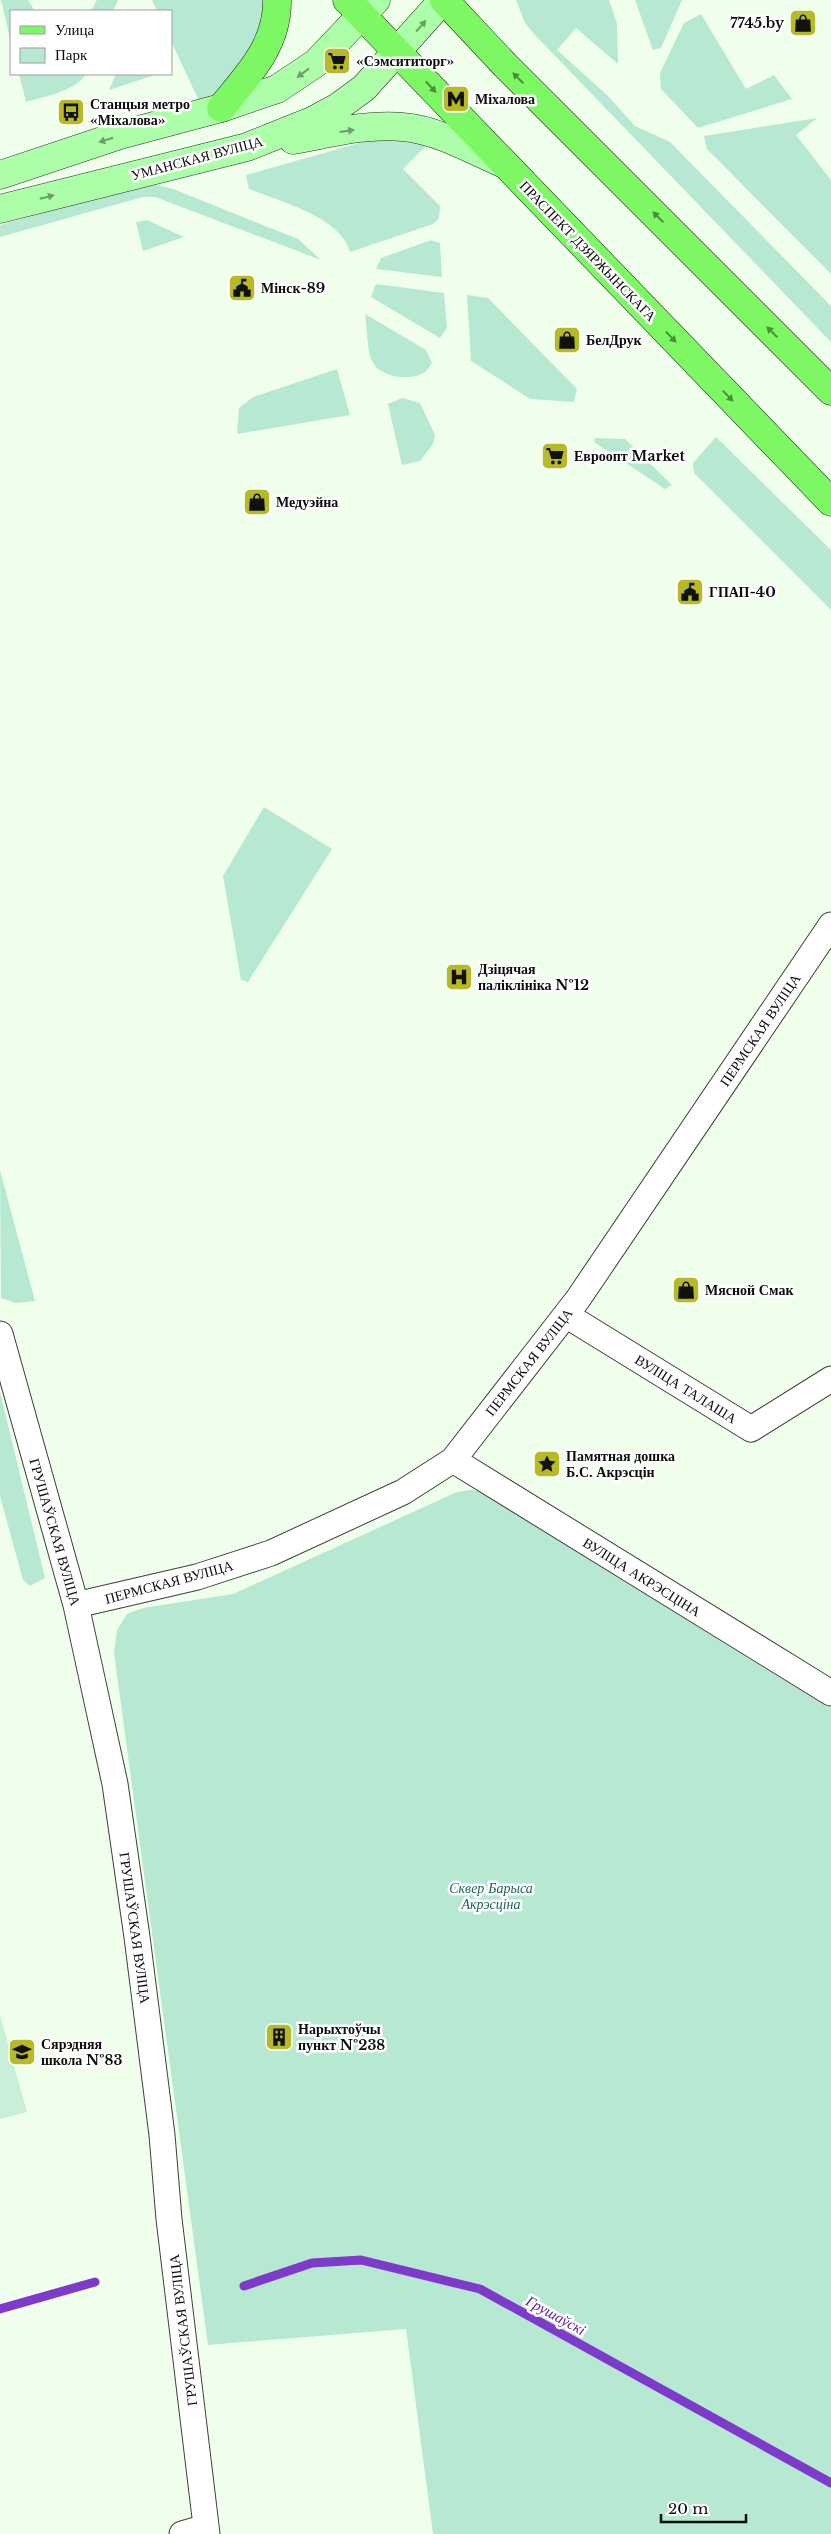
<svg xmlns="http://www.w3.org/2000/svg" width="831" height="2534" font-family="'Libre Baskerville',serif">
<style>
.green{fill:#b7e8d2}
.pitch{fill:#c8f0d9}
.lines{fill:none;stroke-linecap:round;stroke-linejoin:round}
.stream{stroke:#7e3acb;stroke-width:9}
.street-casing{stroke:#3f3f3f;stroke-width:27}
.secondary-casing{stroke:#2e2e2e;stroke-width:29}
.primary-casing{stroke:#1d1d1d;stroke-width:29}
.street{stroke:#fff;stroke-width:25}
.secondary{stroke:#acfea8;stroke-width:28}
.primary{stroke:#7ef764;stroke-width:28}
.oneway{fill:#6c9d6a}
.oneway2{fill:#4b8d3c}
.labels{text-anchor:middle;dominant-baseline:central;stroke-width:5;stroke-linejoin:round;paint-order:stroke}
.poi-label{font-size:14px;font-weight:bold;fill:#0c0c0c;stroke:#fff;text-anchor:start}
.street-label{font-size:14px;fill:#0c0c0c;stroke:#fff}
.park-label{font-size:14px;font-style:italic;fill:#1e635a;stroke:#fff}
.water-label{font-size:15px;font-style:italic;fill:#5b189c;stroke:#fff}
</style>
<rect width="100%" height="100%" fill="#efffec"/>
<path class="green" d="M 1,0 L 28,0 L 35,11 L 11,11 L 11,42 Z
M 97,0 L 118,0 L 113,11 L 91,11 Z
M 152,0 L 265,0 L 263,32 L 230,87 L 199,101 L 171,41 L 171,11 L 157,11 Z
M 516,0 L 609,0 L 617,23 L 618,64 L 576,28 L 557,50 L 607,95 L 635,126 L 670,142 L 831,306 L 831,342 L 533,33 L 525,23 Z
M 635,0 L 682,0 L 661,48 L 653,50 Z
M 701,14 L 746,89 L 774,75 L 792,99 L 698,128 L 661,89 L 660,73 L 684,23 Z
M 19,74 L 86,74 C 74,92 46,96 26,102 Z
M 116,74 L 158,74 L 109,90 Z
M 817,118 L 796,135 L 831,180 L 831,274 L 707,149 L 704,136 Z
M 389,136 L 427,145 L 403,169 L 440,206 L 439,218 L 433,224 L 350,252 C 340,216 280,202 249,189 L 246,175 L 377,138 Z
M 158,185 L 173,189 L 298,239 L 321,260 L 155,197 L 143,197 L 0,237 L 0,225 L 140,186 Z
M 147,220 L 184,237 L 143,251 L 136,222 Z
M 431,240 L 440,243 L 442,277 L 376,269 L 381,258 Z
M 376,284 L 444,293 L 447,328 L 440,338 L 371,297 Z
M 467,295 L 488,298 L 577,389 L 574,402 L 530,399 L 471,361 Z
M 365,314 L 426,350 L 432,363 C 429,367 426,373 421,374 C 407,381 379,377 372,361 C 367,350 367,326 365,314 Z
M 337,369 L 350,415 L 237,434 L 239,408 L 253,397 Z
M 402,398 L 420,403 L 435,435 L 433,444 L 420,461 L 402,465 L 388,404 Z
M 716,437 L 831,550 L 831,610 L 694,473 L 693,463 Z
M 595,438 L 625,439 L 672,485 L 665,489 L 594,442 Z
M 264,807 L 332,849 L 248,982 L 241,980 L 223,876 Z
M 0,1170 L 35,1301 L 16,1303 L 1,1298 Z
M 0,1392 L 45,1578 L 30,1586 L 23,1580 L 0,1496 Z
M 470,1490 L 491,1492 L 510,1503 L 831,1707 L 831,2534 L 433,2534 L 406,2329 L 208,2345 L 114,1653 L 117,1630 L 127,1614 L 143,1608 L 233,1594 L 457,1492 Z"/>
<path class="pitch" d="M 0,2015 L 27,2112 L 0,2119 Z"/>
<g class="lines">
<path class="stream" d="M 244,2286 L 312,2263 L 361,2260 L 480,2289 L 831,2483
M 0,2309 L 95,2282"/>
<g class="street-casing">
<path id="street" d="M 566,1315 L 751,1429 L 831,1379
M 0,1334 L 76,1605 L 115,1784 L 137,1937 L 162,2135 L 169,2219 L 207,2534
M 453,1460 L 831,1693
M 76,1605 L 197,1577 L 271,1553 L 403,1492 L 453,1460 L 578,1299 L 831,925
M 182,2534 L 206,2527"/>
</g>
<g class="secondary-casing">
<path id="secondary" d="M 293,140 C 328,134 368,123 403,127 C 438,130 472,150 504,164
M 0,175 L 120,135 L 221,108 L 277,89 L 316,63 L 376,0
M 0,209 L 247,147 L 312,121 L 338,107 L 364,88 L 443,0"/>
</g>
<g class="primary-casing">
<path id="primary" d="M 347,0 L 831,502
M 444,0 L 505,65 L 831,391
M 221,108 C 248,75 278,45 277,0"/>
</g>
<use href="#street" class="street"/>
<use href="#secondary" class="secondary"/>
<use href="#primary" class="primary"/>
</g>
<defs><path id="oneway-solid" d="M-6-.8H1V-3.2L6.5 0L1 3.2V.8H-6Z" transform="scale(1.25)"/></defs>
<g class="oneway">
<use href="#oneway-solid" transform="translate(421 26) rotate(-49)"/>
<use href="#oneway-solid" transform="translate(303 73) rotate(143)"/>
<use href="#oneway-solid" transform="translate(347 131) rotate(-8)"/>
<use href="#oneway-solid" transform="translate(106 140) rotate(162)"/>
<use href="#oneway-solid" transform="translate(47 197) rotate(-14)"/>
</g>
<g class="oneway2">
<use href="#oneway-solid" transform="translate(518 78) rotate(-135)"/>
<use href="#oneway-solid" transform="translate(431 87) rotate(47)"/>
<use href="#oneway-solid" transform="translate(658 217) rotate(-135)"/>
<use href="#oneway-solid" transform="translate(772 332) rotate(-135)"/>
<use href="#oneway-solid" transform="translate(671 337) rotate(46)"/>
<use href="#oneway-solid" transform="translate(728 396) rotate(46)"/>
</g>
<defs>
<g id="shop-square" transform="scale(1.4375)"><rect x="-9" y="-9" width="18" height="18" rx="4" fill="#b7ba27" stroke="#fff"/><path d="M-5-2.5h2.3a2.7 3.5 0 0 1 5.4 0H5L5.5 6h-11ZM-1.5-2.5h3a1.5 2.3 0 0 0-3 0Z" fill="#111"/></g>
<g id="supermarket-square" transform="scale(1.4375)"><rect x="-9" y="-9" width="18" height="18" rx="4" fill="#b7ba27" stroke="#fff"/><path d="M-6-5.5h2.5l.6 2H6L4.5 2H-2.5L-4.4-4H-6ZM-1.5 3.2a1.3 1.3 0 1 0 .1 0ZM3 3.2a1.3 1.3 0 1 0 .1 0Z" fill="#111"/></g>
<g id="metro-square" transform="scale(1.4375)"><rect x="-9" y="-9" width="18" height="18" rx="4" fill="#b7ba27" stroke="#fff"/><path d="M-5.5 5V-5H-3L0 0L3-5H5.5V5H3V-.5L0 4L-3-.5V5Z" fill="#111"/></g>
<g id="bus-square" transform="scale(1.4375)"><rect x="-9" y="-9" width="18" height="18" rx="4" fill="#b7ba27" stroke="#fff"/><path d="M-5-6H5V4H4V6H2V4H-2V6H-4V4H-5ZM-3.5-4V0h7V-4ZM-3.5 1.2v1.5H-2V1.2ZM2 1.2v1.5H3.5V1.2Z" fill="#111"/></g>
<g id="civic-square" transform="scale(1.4375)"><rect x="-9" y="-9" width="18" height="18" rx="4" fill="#b7ba27" stroke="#fff"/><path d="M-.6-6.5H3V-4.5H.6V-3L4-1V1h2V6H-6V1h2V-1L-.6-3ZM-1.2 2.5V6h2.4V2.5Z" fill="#111"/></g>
<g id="hospital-square" transform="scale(1.4375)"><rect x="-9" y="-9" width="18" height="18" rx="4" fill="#b7ba27" stroke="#fff"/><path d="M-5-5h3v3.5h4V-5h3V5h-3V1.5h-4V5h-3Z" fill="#111"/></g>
<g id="sight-square" transform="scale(1.4375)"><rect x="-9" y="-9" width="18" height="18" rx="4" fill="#b7ba27" stroke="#fff"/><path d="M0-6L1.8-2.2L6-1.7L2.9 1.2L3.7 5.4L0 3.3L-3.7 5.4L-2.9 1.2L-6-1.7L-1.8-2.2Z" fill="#111"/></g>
<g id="building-square" transform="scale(1.4375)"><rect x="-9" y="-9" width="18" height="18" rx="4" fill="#b7ba27" stroke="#fff"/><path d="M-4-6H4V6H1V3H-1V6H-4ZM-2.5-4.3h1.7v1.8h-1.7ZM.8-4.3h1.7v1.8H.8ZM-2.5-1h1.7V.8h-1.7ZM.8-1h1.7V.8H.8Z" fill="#111"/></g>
<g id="school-square" transform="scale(1.4375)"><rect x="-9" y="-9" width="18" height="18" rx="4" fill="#b7ba27" stroke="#fff"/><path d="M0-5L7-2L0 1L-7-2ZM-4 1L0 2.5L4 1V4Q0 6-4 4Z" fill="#111"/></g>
</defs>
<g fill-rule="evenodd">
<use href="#shop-square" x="803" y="23"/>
<use href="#supermarket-square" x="337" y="61"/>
<use href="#metro-square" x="456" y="99"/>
<use href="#bus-square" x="71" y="112"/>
<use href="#civic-square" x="242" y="288"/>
<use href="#shop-square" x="567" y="340"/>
<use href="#supermarket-square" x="555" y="456"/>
<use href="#shop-square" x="257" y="502"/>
<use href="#civic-square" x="690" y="592"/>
<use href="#hospital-square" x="459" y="977"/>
<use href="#shop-square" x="686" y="1290"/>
<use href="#sight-square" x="547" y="1464"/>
<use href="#building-square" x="279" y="2037"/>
<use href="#school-square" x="22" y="2052"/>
</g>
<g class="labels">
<g class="poi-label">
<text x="784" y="23" text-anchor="end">7745.by</text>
<text x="356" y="61">«Сэмсититорг»</text>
<text x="475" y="99">Міхалова</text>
<text x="90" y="104">Станцыя метро<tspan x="90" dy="16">«Міхалова»</tspan></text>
<text x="261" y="288">Мінск-89</text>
<text x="586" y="340">БелДрук</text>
<text x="574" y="456">Евроопт Market</text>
<text x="276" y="502">Медуэйна</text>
<text x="709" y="592">ГПАП-40</text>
<text x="478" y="969">Дзіцячая<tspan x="478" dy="16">паліклініка №12</tspan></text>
<text x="705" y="1290">Мясной Смак</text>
<text x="566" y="1456">Памятная дошка<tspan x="566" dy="16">Б.С. Акрэсцін</tspan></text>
<text x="298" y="2029">Нарыхтоўчы<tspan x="298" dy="16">пункт №238</tspan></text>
<text x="41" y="2044">Сярэдняя<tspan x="41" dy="16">школа №83</tspan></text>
</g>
<g class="street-label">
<text transform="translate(197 158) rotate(-15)">УМАНСКАЯ ВУЛІЦА</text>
<text transform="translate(588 251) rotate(46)">ПРАСПЕКТ ДЗЯРЖЫНСКАГА</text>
<text transform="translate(760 1030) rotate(-56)">ПЕРМСКАЯ ВУЛІЦА</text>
<text transform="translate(529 1362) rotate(-52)">ПЕРМСКАЯ ВУЛІЦА</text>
<text transform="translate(686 1389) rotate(32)">ВУЛІЦА ТАЛАША</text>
<text transform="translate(55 1532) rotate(74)">ГРУШАЎСКАЯ ВУЛІЦА</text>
<text transform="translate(642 1577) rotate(32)">ВУЛІЦА АКРЭСЦІНА</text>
<text transform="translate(169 1582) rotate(-15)">ПЕРМСКАЯ ВУЛІЦА</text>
<text transform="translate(135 1928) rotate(82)">ГРУШАЎСКАЯ ВУЛІЦА</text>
<text transform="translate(183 2330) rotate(-97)">ГРУШАЎСКАЯ ВУЛІЦА</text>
</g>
<g class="park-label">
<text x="491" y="1888">Сквер Барыса<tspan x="491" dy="16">Акрэсціна</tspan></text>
</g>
<g class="water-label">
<text transform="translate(556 2315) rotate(29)">Грушаўскі</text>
</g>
</g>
<rect x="10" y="10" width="162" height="65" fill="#ffffff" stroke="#9e9e9e"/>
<rect x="20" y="26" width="25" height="8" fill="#7ef764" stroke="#9e9e9e"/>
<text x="55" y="35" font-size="15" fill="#0c0c0c">Улица</text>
<rect x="20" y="48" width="25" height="15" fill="#b7e8d2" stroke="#9e9e9e"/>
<text x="55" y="60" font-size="15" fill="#0c0c0c">Парк</text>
<path d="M661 2514v8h85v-8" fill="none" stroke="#0c0c0c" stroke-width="2.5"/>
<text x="668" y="2514" font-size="15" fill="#0c0c0c" stroke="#ffffff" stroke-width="4" paint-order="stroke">20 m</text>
</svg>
